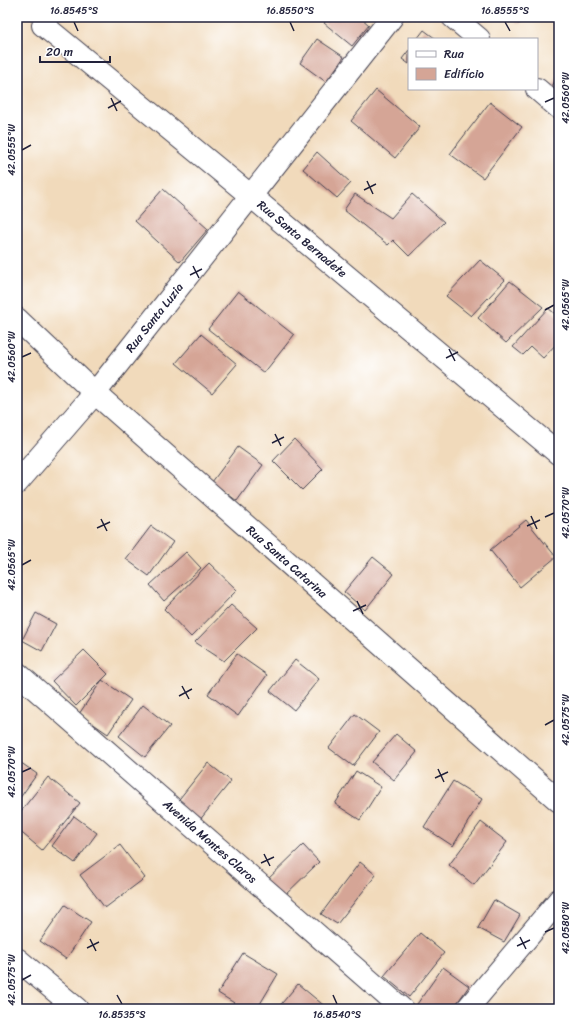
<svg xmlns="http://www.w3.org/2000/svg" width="576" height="1026" font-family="Sriracha,sans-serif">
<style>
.building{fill:#d5a596}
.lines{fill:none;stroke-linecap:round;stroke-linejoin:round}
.minor-casing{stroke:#413e4e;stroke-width:24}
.tertiary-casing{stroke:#413e4e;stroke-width:24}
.minor{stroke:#fff;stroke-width:22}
.tertiary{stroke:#fff;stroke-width:22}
.ticks{fill:none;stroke:#22223b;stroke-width:1.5}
.labels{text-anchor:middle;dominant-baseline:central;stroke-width:3;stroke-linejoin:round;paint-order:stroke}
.street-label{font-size:12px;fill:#22223b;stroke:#fff}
.neatline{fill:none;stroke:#22223b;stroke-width:1.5}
.ticks-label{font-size:10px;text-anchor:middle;fill:#22223b}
</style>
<rect width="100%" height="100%" fill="#fff"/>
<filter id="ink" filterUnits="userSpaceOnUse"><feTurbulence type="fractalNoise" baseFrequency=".025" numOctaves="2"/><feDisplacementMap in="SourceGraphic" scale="8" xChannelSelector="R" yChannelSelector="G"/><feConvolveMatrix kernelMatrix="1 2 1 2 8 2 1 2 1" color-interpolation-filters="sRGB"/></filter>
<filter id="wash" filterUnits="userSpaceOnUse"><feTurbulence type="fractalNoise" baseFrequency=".012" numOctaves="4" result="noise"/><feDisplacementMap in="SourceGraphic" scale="16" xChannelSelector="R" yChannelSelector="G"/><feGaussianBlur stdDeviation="0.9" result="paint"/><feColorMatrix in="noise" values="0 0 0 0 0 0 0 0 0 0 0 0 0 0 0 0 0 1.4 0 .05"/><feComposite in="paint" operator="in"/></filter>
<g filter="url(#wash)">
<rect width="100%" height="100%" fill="#f1dabb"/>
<g id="blocks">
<path class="building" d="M 329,17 L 360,17 L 369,25 L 352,46 L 324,23 Z
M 510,17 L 525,17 L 519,24 Z
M 424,30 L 436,39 L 417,39 Z
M 317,39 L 344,57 L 326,82 L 300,63 Z
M 409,50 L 409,64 L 402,59 Z
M 559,75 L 559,95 L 550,89 Z
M 376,90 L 420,127 L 395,158 L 351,121 Z
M 490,102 L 522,127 L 483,178 L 450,154 Z
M 317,152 L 351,183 L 337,198 L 303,169 Z
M 163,189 L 208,229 L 180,262 L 135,221 Z
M 355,194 L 391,218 L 412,194 L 444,222 L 409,256 L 393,240 L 388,245 L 344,210 Z
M 480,260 L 505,280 L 471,316 L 446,296 Z
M 510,281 L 543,307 L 506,343 L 478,318 Z
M 238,291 L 294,335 L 264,373 L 208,329 Z
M 548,308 L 559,317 L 559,341 L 543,358 L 531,347 L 523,355 L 513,347 Z
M 201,334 L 237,364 L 212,393 L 176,363 Z
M 294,439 L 323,469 L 302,490 L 273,461 Z
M 238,447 L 263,465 L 237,501 L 212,482 Z
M 526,520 L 556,557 L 520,587 L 490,550 Z
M 151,526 L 173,542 L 149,576 L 126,559 Z
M 186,552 L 201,568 L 164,601 L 150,585 Z
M 373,557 L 394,574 L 365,610 L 344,592 Z
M 209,563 L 237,590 L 191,637 L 164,609 Z
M 231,605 L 257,628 L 224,661 L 195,642 Z
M 36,613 L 56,624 L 42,651 L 22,640 Z
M 84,650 L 108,674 L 76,706 L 52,681 Z
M 237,654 L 267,675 L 238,716 L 208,694 Z
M 295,660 L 319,679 L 294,710 L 270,691 Z
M 102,680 L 131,700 L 108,734 L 79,714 Z
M 143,705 L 170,726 L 145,757 L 119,736 Z
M 355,714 L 379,732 L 353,766 L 329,748 Z
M 396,734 L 417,752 L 394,780 L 372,762 Z
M 17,760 L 37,774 L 17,802 Z
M 208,763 L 231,781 L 195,826 L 172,808 Z
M 356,771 L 381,787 L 360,820 L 335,804 Z
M 48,777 L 80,803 L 42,850 L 17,829 L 17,816 Z
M 453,781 L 482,799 L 453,846 L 424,827 Z
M 74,816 L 97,833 L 75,863 L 52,846 Z
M 481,822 L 507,842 L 474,885 L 449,865 Z
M 120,845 L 145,878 L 105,908 L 80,875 Z
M 303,845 L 319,862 L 280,900 L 264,883 Z
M 360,862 L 376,875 L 337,924 L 321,914 Z
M 494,900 L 520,915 L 504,942 L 478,928 Z
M 65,905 L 91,922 L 66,959 L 40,941 Z
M 420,933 L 444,953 L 409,997 L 384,976 Z
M 243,953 L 278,974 L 257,1009 L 244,1009 L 218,993 Z
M 443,967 L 469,986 L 453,1009 L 418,1009 L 415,1007 Z
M 298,984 L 328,1009 L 277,1009 Z"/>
</g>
</g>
<g filter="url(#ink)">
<use href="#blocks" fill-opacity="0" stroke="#413e4e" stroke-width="1"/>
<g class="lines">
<g class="minor-casing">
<g id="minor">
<path d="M 453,17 L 479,39"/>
<path id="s1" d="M 43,25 L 251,196 L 559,454"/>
<path d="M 537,89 L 559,108"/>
<path id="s2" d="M 17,319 L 95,393 L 559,801"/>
<path id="s3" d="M 17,483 L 95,393 L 392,17"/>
<path d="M 17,959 L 77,1009"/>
<path d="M 467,1009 L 559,900"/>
</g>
</g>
<g class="tertiary-casing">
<g id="tertiary">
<path id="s4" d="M 17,673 L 402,1009"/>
</g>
</g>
<use href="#minor" class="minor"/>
<use href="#tertiary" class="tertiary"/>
</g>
</g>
<path class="ticks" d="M 74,22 L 78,31M 290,22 L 294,31M 505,22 L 510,31M 111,98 L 117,111M 545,102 L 554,98M 108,108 L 121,101M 22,150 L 31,145M 367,181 L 373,194M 364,190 L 376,184M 193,266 L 199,278M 190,275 L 202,269M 545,310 L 554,305M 449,349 L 455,361M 22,357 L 31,353M 446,358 L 458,352M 275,434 L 281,446M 272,443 L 284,437M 531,516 L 537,529M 545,517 L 554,513M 101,519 L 107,531M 527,526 L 540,520M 97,528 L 110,522M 22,565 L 31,560M 357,601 L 363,614M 353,611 L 366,605M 182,686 L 189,699M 179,696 L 192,689M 545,725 L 554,720M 438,769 L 444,782M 22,772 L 31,768M 435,778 L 448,772M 264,854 L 270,866M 261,863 L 274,857M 545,932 L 554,928M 520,937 L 526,949M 90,939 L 96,951M 517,946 L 530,940M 87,948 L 99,942M 22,980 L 31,975M 117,995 L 122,1004M 333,995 L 337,1004"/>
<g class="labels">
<g class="street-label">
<text stroke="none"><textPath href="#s1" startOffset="336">Rua Santa Bernadete</textPath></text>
<text stroke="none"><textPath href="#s3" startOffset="215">Rua Santa Luzia</textPath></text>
<text stroke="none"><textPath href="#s2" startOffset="363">Rua Santa Catarina</textPath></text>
<text stroke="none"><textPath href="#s4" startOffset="256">Avenida Montes Claros</textPath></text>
</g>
</g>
<rect width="576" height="1026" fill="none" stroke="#fff" stroke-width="44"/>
<rect x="408" y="38" width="130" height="52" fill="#ffffff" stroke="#a7a7b1"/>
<rect x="416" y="51" width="20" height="6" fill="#ffffff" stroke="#a7a7b1"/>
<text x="444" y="58" font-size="12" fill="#22223b">Rua</text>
<rect x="416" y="68" width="20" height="12" fill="#d5a596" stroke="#a7a7b1"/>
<text x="444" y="78" font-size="12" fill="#22223b">Edifício</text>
<path d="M40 56v6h70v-6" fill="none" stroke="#22223b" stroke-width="2"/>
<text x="46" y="56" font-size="12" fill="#22223b" stroke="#ffffff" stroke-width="3" paint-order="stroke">20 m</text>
<rect x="22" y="22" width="532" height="982" class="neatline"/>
<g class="ticks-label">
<text x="74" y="14">16.8545°S</text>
<text x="290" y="14">16.8550°S</text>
<text x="505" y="14">16.8555°S</text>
<text transform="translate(565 98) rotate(-90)" y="4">42.0560°W</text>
<text transform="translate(11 150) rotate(-90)" y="4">42.0555°W</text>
<text transform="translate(565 305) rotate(-90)" y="4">42.0565°W</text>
<text transform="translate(11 357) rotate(-90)" y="4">42.0560°W</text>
<text transform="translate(565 513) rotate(-90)" y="4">42.0570°W</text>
<text transform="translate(11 565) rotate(-90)" y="4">42.0565°W</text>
<text transform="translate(565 720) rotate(-90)" y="4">42.0575°W</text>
<text transform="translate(11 772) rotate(-90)" y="4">42.0570°W</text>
<text transform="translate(565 928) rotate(-90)" y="4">42.0580°W</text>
<text transform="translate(11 980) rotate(-90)" y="4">42.0575°W</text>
<text x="122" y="1018">16.8535°S</text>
<text x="337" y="1018">16.8540°S</text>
</g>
</svg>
